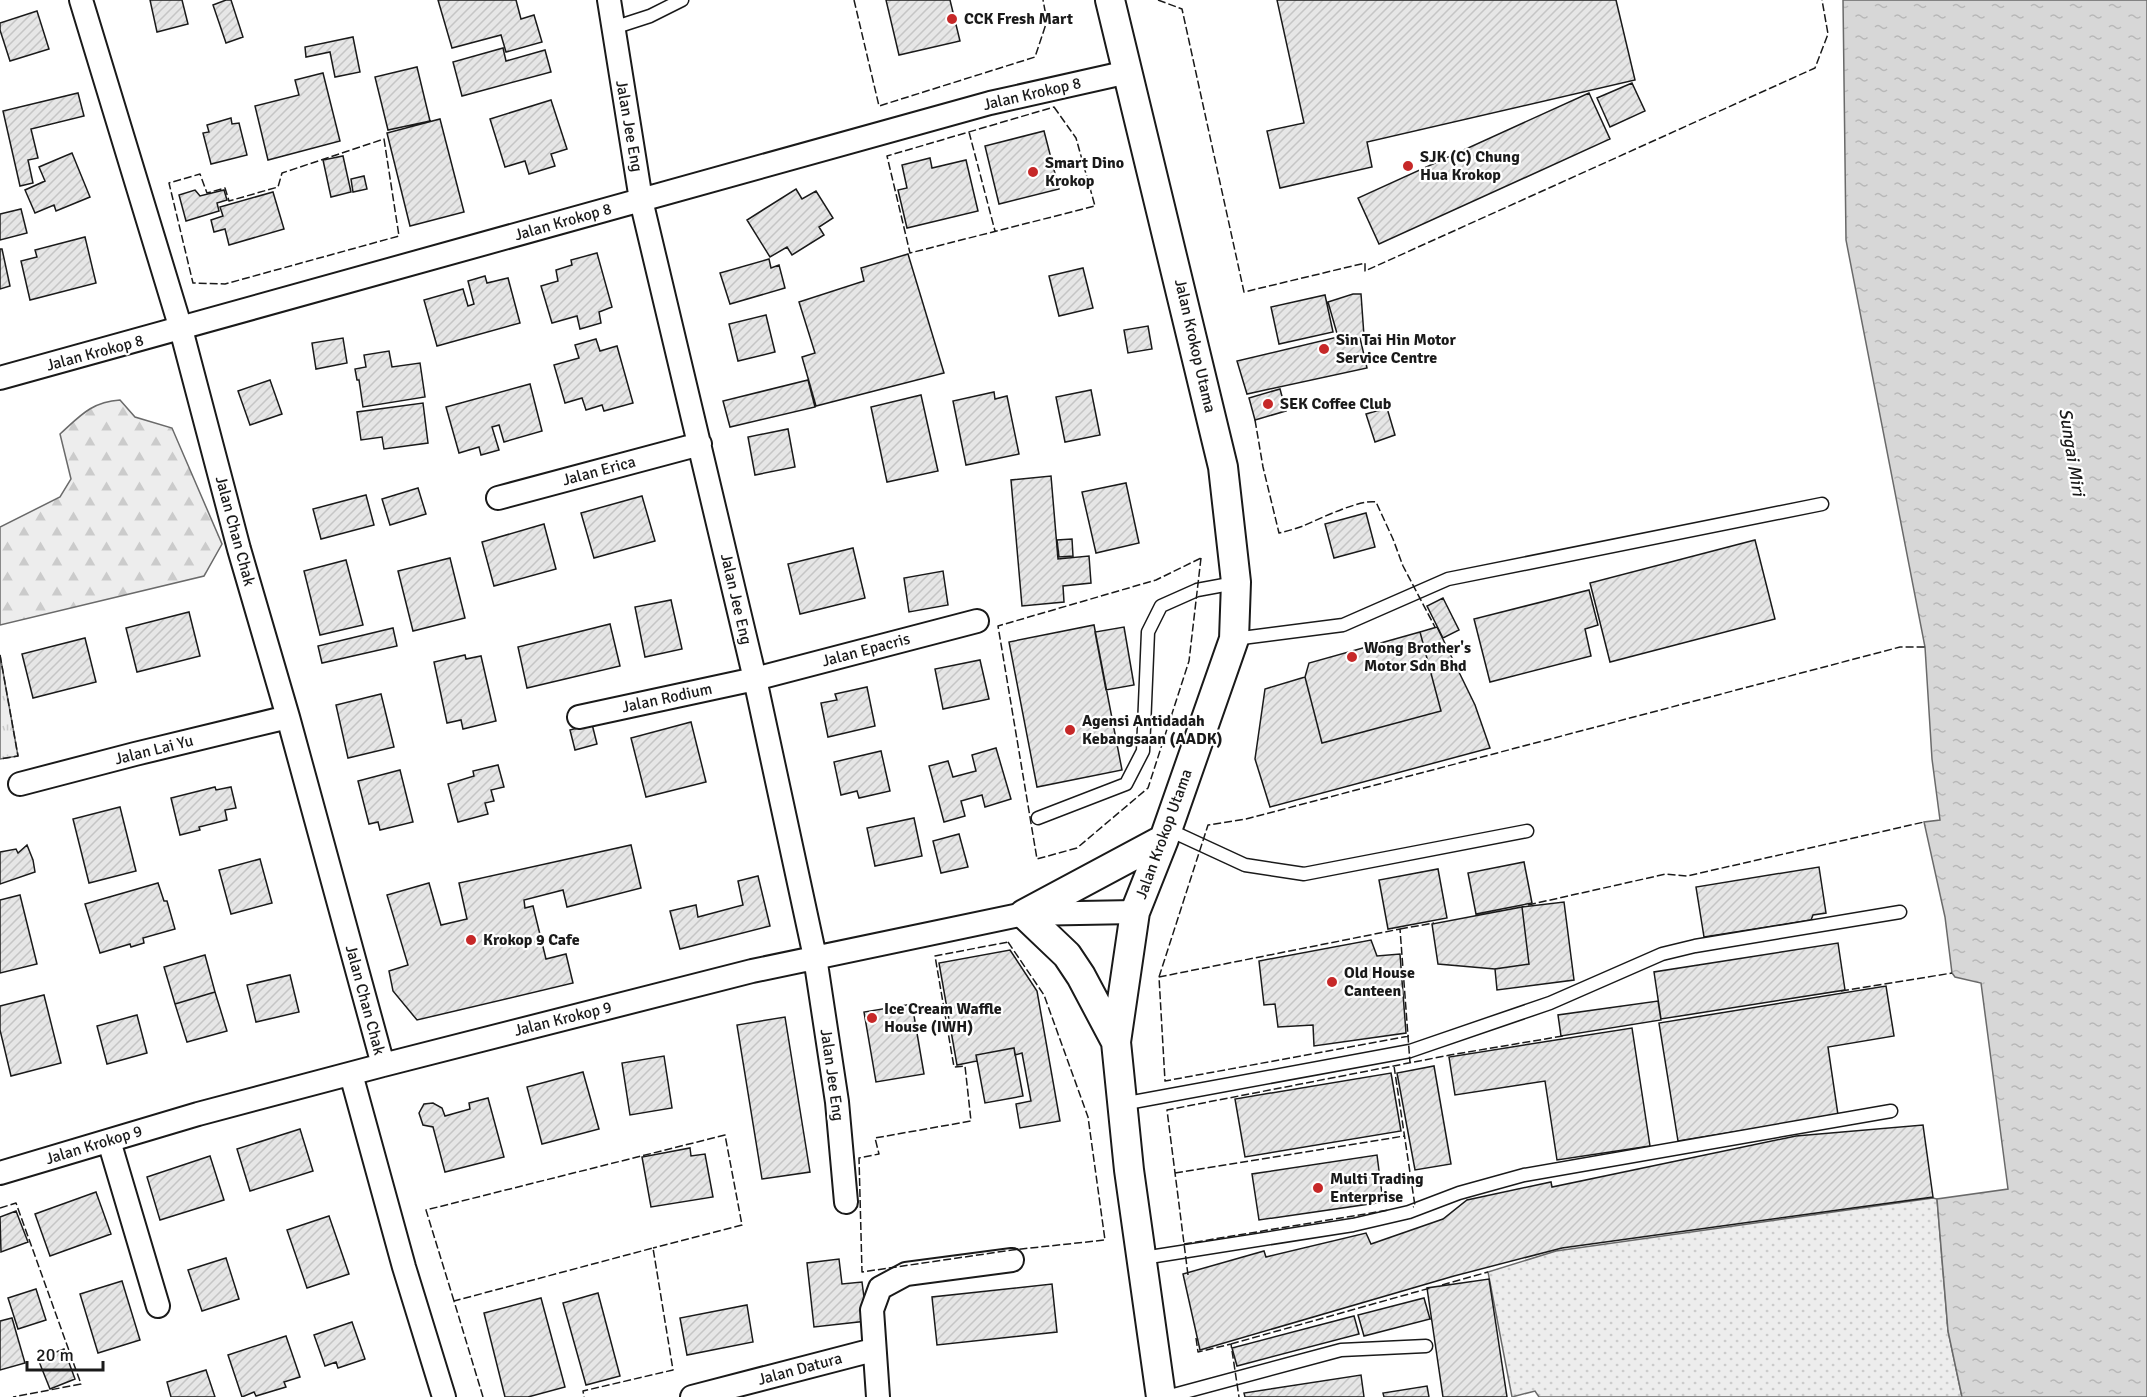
<svg xmlns="http://www.w3.org/2000/svg" width="2147" height="1397" font-family="Signika,sans-serif">
<style>
.grass{fill:url(#grass-dots);stroke:#6a6a6a;stroke-width:1.5}
.forest{fill:url(#forest-firs);stroke:#6a6a6a;stroke-width:1.5}
.park{fill:url(#park-tufts);stroke:#6a6a6a;stroke-width:1.5}
.water{fill:url(#water-ripples);stroke:#6a6a6a;stroke-width:1.5}
.building{fill:url(#building-hatch);stroke:#1a1a1a;stroke-width:1.5}
.lines{fill:none;stroke-linecap:round;stroke-linejoin:round}
.service-casing{stroke:#1a1a1a;stroke-width:15}
.minor-casing{stroke:#1a1a1a;stroke-width:26}
.tertiary-casing{stroke:#1a1a1a;stroke-width:32}
.service{stroke:#fff;stroke-width:12}
.minor{stroke:#fff;stroke-width:22}
.tertiary{stroke:#fff;stroke-width:28}
.fence{stroke:#1a1a1a;stroke-width:1.5;stroke-dasharray:8 3;stroke-linecap:butt}
.poi-dot{fill:#c62828;stroke:#fff;stroke-width:2}
.labels{text-anchor:middle;dominant-baseline:central;stroke-width:4.5;stroke-linejoin:round;paint-order:stroke}
.poi-label{font-size:16px;font-weight:bold;fill:#1a1a1a;stroke:#fff;text-anchor:start}
.street-label{font-size:16px;fill:#1a1a1a;stroke:#fff}
.water-label{font-size:18px;font-style:italic;fill:#1a1a1a;stroke:#fff}
</style>
<defs>
<pattern id="grass-dots" width="8" height="8" patternUnits="userSpaceOnUse" patternTransform="scale(1.5)"><rect width="8" height="8" fill="#ededed"/><path d="M2 2h.1M6 6h.1" fill="none" stroke="#cbcbcb" stroke-width="1.8" stroke-linecap="round"/></pattern>
<pattern id="forest-firs" width="22" height="20" patternUnits="userSpaceOnUse" patternTransform="scale(1.5)"><rect width="22" height="20" fill="#ededed"/><path d="M5 1l3.5 6h-7zM16 11l3.5 6h-7z" fill="#cbcbcb"/></pattern>
<pattern id="park-tufts" width="24" height="20" patternUnits="userSpaceOnUse" patternTransform="scale(1.5)"><rect width="24" height="20" fill="#ededed"/><path d="M3 7l-1-3M5 7V3M7 7l1-3M15 17l-1-3M17 17v-4M19 17l1-3" fill="none" stroke="#cbcbcb"/></pattern>
<pattern id="water-ripples" width="26" height="14" patternUnits="userSpaceOnUse" patternTransform="scale(1.5)"><rect width="26" height="14" fill="#d7d7d7"/><path d="M2 4q2-2 4 0t4 0M15 11q2-2 4 0t4 0" fill="none" stroke="#b8b8b8"/></pattern>
<pattern id="building-hatch" width="6" height="6" patternUnits="userSpaceOnUse" patternTransform="scale(1.5)"><rect width="6" height="6" fill="#e6e6e6"/><path d="M-1 1l2-2M0 6l6-6M5 7l2-2" fill="none" stroke="#c5c5c5"/></pattern>
</defs>
<rect width="100%" height="100%" fill="#fff"/>
<path class="grass" d="M 1933,1198 L 1937,1199 L 1948,1331 L 1962,1397 L 1539,1397 L 1535,1391 L 1512,1397 L 1488,1272 L 1556,1251 Z"/>
<path class="forest" d="M 120,400 L 135,417 L 172,428 L 222,544 L 204,576 L 0,625 L 0,527 L 60,497 L 71,479 L 60,434 C 80,416 91,402 120,400 Z"/>
<path class="park" d="M 0,655 L 18,756 L 0,759 Z"/>
<path class="water" d="M 1843,0 L 2147,0 L 2147,1397 L 1962,1397 L 1948,1331 L 1937,1199 L 2008,1189 L 1981,983 L 1955,977 L 1952,973 L 1945,917 L 1924,822 L 1940,820 L 1932,759 L 1925,647 L 1846,240 Z"/>
<path class="building" d="M 150,0 L 182,0 L 188,24 L 157,32 Z
M 226,0 L 231,0 L 243,37 L 226,43 L 213,5 Z
M 438,0 L 516,0 L 521,19 L 534,15 L 542,42 L 506,52 L 501,35 L 452,48 Z
M 886,0 L 950,0 L 960,41 L 899,55 Z
M 1277,0 L 1616,0 L 1635,80 L 1367,142 L 1372,167 L 1280,188 L 1267,131 L 1304,123 Z
M 37,11 L 49,49 L 10,61 L 0,30 L 0,23 Z
M 353,37 L 360,72 L 335,77 L 330,52 L 306,57 L 305,47 Z
M 503,48 L 506,61 L 545,50 L 551,72 L 462,96 L 453,62 Z
M 417,67 L 430,121 L 388,130 L 375,77 Z
M 323,73 L 340,141 L 268,160 L 255,106 L 299,95 L 295,80 Z
M 1632,83 L 1645,111 L 1610,127 L 1597,98 Z
M 78,93 L 84,116 L 31,129 L 38,158 L 28,160 L 33,183 L 20,186 L 3,111 Z
M 1589,93 L 1610,139 L 1379,244 L 1358,198 Z
M 551,100 L 567,149 L 551,154 L 555,166 L 529,174 L 525,161 L 505,167 L 490,119 Z
M 231,118 L 232,124 L 239,123 L 247,155 L 211,164 L 203,133 L 209,132 L 207,125 Z
M 440,119 L 464,212 L 410,226 L 387,133 Z
M 1044,131 L 1059,189 L 999,204 L 985,146 Z
M 72,153 L 90,197 L 56,211 L 54,205 L 35,213 L 25,190 L 45,181 L 39,167 Z
M 343,156 L 351,192 L 331,197 L 323,160 Z
M 930,158 L 932,168 L 966,160 L 978,211 L 907,228 L 898,190 L 907,188 L 902,165 Z
M 364,176 L 367,189 L 353,192 L 351,179 Z
M 796,189 L 802,199 L 816,191 L 833,218 L 819,227 L 824,235 L 792,255 L 787,247 L 770,257 L 747,220 Z
M 195,190 L 200,196 L 224,190 L 227,200 L 217,203 L 219,211 L 186,221 L 179,195 Z
M 273,192 L 284,229 L 229,245 L 225,229 L 214,232 L 211,220 L 223,216 L 220,207 Z
M 21,209 L 27,233 L 0,240 L 0,214 Z
M 85,237 L 96,283 L 30,300 L 21,261 L 37,257 L 35,250 Z
M 0,249 L 2,249 L 10,286 L 0,289 Z
M 597,253 L 612,307 L 599,312 L 601,323 L 580,329 L 577,316 L 552,323 L 541,286 L 558,281 L 556,270 L 572,265 L 571,260 Z
M 908,254 L 944,373 L 816,406 L 802,357 L 815,353 L 799,302 L 864,281 L 861,268 Z
M 769,259 L 771,268 L 779,265 L 785,288 L 730,304 L 720,273 Z
M 1083,268 L 1093,308 L 1059,316 L 1049,276 Z
M 485,276 L 487,283 L 508,278 L 520,323 L 437,346 L 424,300 L 463,289 L 468,306 L 474,304 L 468,281 Z
M 1353,294 L 1361,294 L 1364,336 L 1360,338 L 1367,368 L 1247,394 L 1237,361 L 1338,337 L 1328,302 Z
M 1325,295 L 1333,332 L 1279,344 L 1271,307 Z
M 766,315 L 775,352 L 738,361 L 729,324 Z
M 1148,326 L 1152,349 L 1128,353 L 1124,330 Z
M 343,338 L 347,363 L 316,369 L 312,343 Z
M 596,339 L 600,351 L 617,346 L 633,403 L 604,411 L 602,405 L 586,410 L 582,398 L 565,403 L 554,365 L 579,358 L 575,345 Z
M 389,351 L 392,367 L 420,363 L 425,397 L 363,407 L 359,380 L 357,380 L 355,369 L 366,367 L 364,355 Z
M 270,380 L 282,414 L 250,425 L 238,391 Z
M 808,380 L 815,407 L 730,427 L 723,401 Z
M 530,384 L 542,431 L 504,442 L 499,425 L 492,427 L 499,450 L 481,455 L 479,447 L 459,453 L 446,407 Z
M 1280,389 L 1286,411 L 1255,420 L 1249,398 Z
M 1091,390 L 1100,435 L 1065,442 L 1056,397 Z
M 994,392 L 995,399 L 1007,396 L 1019,454 L 966,465 L 953,401 Z
M 921,395 L 938,471 L 887,482 L 871,407 Z
M 423,403 L 428,443 L 384,449 L 382,437 L 361,440 L 357,412 Z
M 1387,408 L 1395,435 L 1375,442 L 1366,414 Z
M 788,429 L 795,467 L 755,475 L 748,437 Z
M 1051,476 L 1058,559 L 1089,556 L 1091,583 L 1063,586 L 1064,602 L 1022,606 L 1011,480 Z
M 1126,483 L 1139,543 L 1096,553 L 1082,492 Z
M 418,488 L 426,514 L 390,525 L 382,499 Z
M 366,495 L 374,525 L 321,539 L 313,509 Z
M 642,496 L 655,541 L 594,558 L 581,513 Z
M 1366,513 L 1375,547 L 1334,558 L 1325,524 Z
M 544,524 L 556,569 L 494,586 L 482,542 Z
M 1072,539 L 1073,556 L 1059,557 L 1057,540 Z
M 1755,540 L 1775,619 L 1610,662 L 1590,583 Z
M 853,548 L 865,598 L 800,614 L 788,564 Z
M 450,558 L 465,618 L 413,631 L 398,571 Z
M 346,560 L 363,625 L 320,635 L 304,571 Z
M 943,571 L 948,605 L 909,612 L 904,578 Z
M 1589,590 L 1598,625 L 1585,629 L 1591,656 L 1490,682 L 1474,619 Z
M 1443,598 L 1459,630 L 1443,638 L 1427,606 Z
M 671,600 L 682,649 L 645,657 L 635,607 Z
M 189,612 L 200,656 L 137,672 L 126,628 Z
M 610,624 L 620,666 L 527,688 L 518,647 Z
M 1094,625 L 1122,770 L 1037,787 L 1009,642 Z
M 1124,627 L 1134,685 L 1106,690 L 1095,632 Z
M 1437,627 L 1475,705 L 1490,748 L 1270,807 L 1255,759 L 1265,689 L 1305,677 L 1322,743 L 1441,711 L 1420,632 Z
M 393,628 L 397,646 L 322,663 L 318,646 Z
M 1420,632 L 1441,711 L 1322,743 L 1305,677 L 1309,663 Z
M 85,638 L 96,682 L 33,698 L 22,654 Z
M 465,655 L 466,659 L 481,656 L 496,721 L 463,729 L 461,720 L 447,723 L 434,662 Z
M 980,660 L 989,699 L 943,709 L 935,669 Z
M 867,687 L 875,726 L 828,737 L 821,703 L 837,700 L 835,694 Z
M 381,694 L 394,747 L 348,758 L 336,705 Z
M 691,722 L 706,782 L 646,797 L 631,738 Z
M 592,724 L 597,744 L 575,750 L 570,730 Z
M 996,748 L 1011,799 L 985,807 L 982,795 L 961,801 L 965,816 L 944,822 L 929,766 L 948,761 L 953,777 L 976,771 L 972,755 Z
M 881,751 L 890,791 L 859,798 L 857,791 L 841,795 L 834,762 Z
M 498,765 L 504,787 L 491,790 L 494,801 L 485,803 L 488,814 L 458,822 L 448,784 L 474,776 L 473,771 Z
M 400,770 L 413,822 L 380,830 L 378,822 L 369,824 L 358,781 Z
M 215,787 L 216,790 L 231,787 L 236,808 L 225,810 L 227,820 L 199,827 L 200,830 L 180,835 L 171,798 Z
M 120,807 L 136,871 L 89,883 L 73,819 Z
M 914,818 L 922,856 L 875,866 L 867,828 Z
M 959,834 L 968,867 L 941,873 L 933,841 Z
M 27,845 L 33,860 L 35,872 L 0,884 L 0,852 L 16,849 L 18,853 Z
M 631,845 L 641,888 L 567,907 L 563,890 L 524,900 L 525,908 L 533,906 L 546,959 L 566,954 L 573,983 L 417,1020 L 393,991 L 389,971 L 408,965 L 387,895 L 429,883 L 441,925 L 467,919 L 459,883 Z
M 260,859 L 272,903 L 231,914 L 219,870 Z
M 1524,862 L 1532,903 L 1476,914 L 1468,873 Z
M 1819,867 L 1826,913 L 1813,915 L 1811,920 L 1704,937 L 1696,887 Z
M 1438,869 L 1447,918 L 1388,929 L 1379,880 Z
M 758,876 L 770,926 L 680,949 L 670,911 L 696,905 L 698,917 L 743,905 L 738,881 Z
M 158,883 L 164,901 L 167,901 L 175,929 L 143,938 L 144,943 L 131,947 L 130,944 L 100,953 L 85,904 Z
M 20,895 L 37,964 L 0,973 L 0,900 Z
M 1564,902 L 1574,980 L 1497,990 L 1495,969 L 1529,964 L 1522,907 Z
M 1522,907 L 1529,964 L 1495,969 L 1438,964 L 1432,924 Z
M 1371,940 L 1377,956 L 1400,954 L 1406,1033 L 1314,1046 L 1313,1025 L 1278,1027 L 1275,1004 L 1264,1005 L 1259,961 Z
M 1838,943 L 1845,990 L 1661,1019 L 1654,972 Z
M 1010,950 L 1037,991 L 1060,1121 L 1020,1128 L 1016,1104 L 1031,1101 L 1022,1053 L 1015,1055 L 1014,1048 L 976,1055 L 977,1061 L 957,1065 L 939,963 Z
M 205,955 L 215,992 L 175,1004 L 164,967 Z
M 290,975 L 299,1012 L 256,1022 L 247,985 Z
M 1886,986 L 1894,1036 L 1828,1047 L 1838,1115 L 1678,1141 L 1659,1023 Z
M 215,992 L 227,1031 L 187,1042 L 175,1004 Z
M 44,995 L 61,1063 L 11,1076 L 0,1030 L 0,1006 Z
M 1658,1001 L 1661,1020 L 1561,1036 L 1558,1015 Z
M 912,1004 L 924,1074 L 876,1082 L 864,1012 Z
M 137,1015 L 147,1053 L 107,1064 L 97,1026 Z
M 785,1017 L 810,1172 L 762,1179 L 737,1025 Z
M 1632,1028 L 1650,1146 L 1557,1160 L 1545,1081 L 1455,1095 L 1449,1057 Z
M 1014,1048 L 1023,1096 L 985,1103 L 976,1055 Z
M 664,1056 L 672,1108 L 630,1115 L 622,1063 Z
M 1434,1066 L 1451,1164 L 1415,1170 L 1397,1073 Z
M 583,1072 L 599,1129 L 542,1144 L 527,1087 Z
M 1391,1073 L 1401,1131 L 1245,1157 L 1235,1099 Z
M 488,1098 L 504,1157 L 445,1172 L 433,1127 L 423,1125 L 419,1113 L 424,1104 L 433,1103 L 442,1108 L 445,1116 L 470,1109 L 469,1103 Z
M 1923,1125 L 1933,1197 L 1562,1248 L 1454,1276 L 1200,1350 L 1183,1274 L 1264,1251 L 1266,1257 L 1366,1233 L 1371,1244 L 1443,1219 L 1467,1200 L 1551,1182 L 1552,1187 L 1796,1136 Z
M 300,1129 L 313,1171 L 250,1191 L 237,1149 Z
M 690,1148 L 691,1156 L 705,1154 L 713,1197 L 651,1207 L 642,1157 Z
M 1377,1155 L 1383,1202 L 1259,1220 L 1252,1174 Z
M 210,1156 L 224,1200 L 160,1220 L 147,1177 Z
M 96,1192 L 111,1234 L 50,1256 L 35,1214 Z
M 16,1211 L 28,1242 L 1,1252 L 0,1217 Z
M 329,1216 L 349,1274 L 307,1288 L 287,1230 Z
M 226,1258 L 239,1299 L 202,1311 L 188,1270 Z
M 839,1259 L 842,1284 L 862,1282 L 867,1321 L 814,1327 L 807,1263 Z
M 1489,1279 L 1507,1397 L 1443,1397 L 1427,1288 Z
M 122,1281 L 140,1340 L 98,1353 L 80,1294 Z
M 1052,1284 L 1057,1332 L 937,1345 L 932,1297 Z
M 36,1289 L 46,1320 L 18,1329 L 8,1298 Z
M 598,1293 L 620,1376 L 586,1385 L 563,1303 Z
M 541,1298 L 565,1387 L 528,1397 L 505,1397 L 484,1313 Z
M 1424,1298 L 1430,1319 L 1364,1336 L 1358,1315 Z
M 747,1305 L 753,1342 L 687,1355 L 680,1318 Z
M 1354,1316 L 1359,1334 L 1237,1366 L 1232,1348 Z
M 12,1318 L 25,1363 L 0,1370 L 0,1321 Z
M 352,1322 L 365,1359 L 338,1368 L 336,1362 L 325,1366 L 314,1335 Z
M 286,1336 L 300,1377 L 284,1382 L 286,1387 L 256,1396 L 254,1392 L 242,1397 L 228,1355 Z
M 64,1349 L 75,1379 L 50,1389 L 38,1359 Z
M 206,1370 L 215,1397 L 171,1397 L 167,1382 Z
M 1361,1375 L 1364,1397 L 1245,1397 L 1244,1393 Z
M 1427,1386 L 1429,1397 L 1384,1397 L 1383,1393 Z"/>
<g class="lines">
<g class="service-casing">
<path id="service" d="M 613,28 L 650,16 L 682,0
M 1234,639 L 1343,625 L 1448,579 L 1822,504
M 1038,818 L 1126,784 L 1143,751 L 1148,632 L 1161,606 L 1197,590 L 1235,583
M 1167,829 L 1245,865 L 1304,874 L 1527,831
M 1122,1104 L 1410,1051 L 1550,1003 L 1662,954 L 1695,946 L 1900,912
M 1143,1258 L 1353,1225 L 1409,1212 L 1459,1193 L 1524,1175 L 1891,1111
M 1166,1397 L 1341,1350 L 1426,1346"/>
</g>
<g class="minor-casing">
<path id="minor" d="M 81,0 L 181,329 L 239,549 L 288,717 L 383,1065
M 609,0 L 641,200 L 755,679 L 815,957 L 837,1102 L 846,1202
M 0,378 L 990,103 L 1128,72
M 498,498 L 700,444
M 579,717 L 755,679 L 977,621
M 20,784 L 135,754 L 288,717
M 351,1074 L 404,1267 L 444,1397
M 109,1141 L 158,1306
M 0,1173 L 198,1114 L 383,1065 L 752,971 L 1024,914 L 1135,912
M 692,1397 L 873,1350
M 878,1397 L 872,1310 L 880,1288 L 906,1274 L 1012,1260"/>
</g>
<g class="tertiary-casing">
<path id="tertiary" d="M 1110,0 L 1223,467 L 1236,582 L 1234,639 L 1164,839 L 1135,912 L 1116,1042 L 1129,1170 L 1161,1397
M 1116,1042 L 1081,976 L 1067,955 L 1024,914 L 1164,839"/>
</g>
<use href="#service" class="service"/>
<use href="#minor" class="minor"/>
<use href="#tertiary" class="tertiary"/>
<path class="fence" d="M 854,0 L 879,106 L 1035,57 L 1047,21 L 1043,0
M 1158,0 L 1182,9 L 1244,292 L 1365,263 L 1365,271 L 1815,68 L 1828,34 L 1822,0
M 1054,107 L 1076,138 L 1095,206 L 910,253 L 887,156 Z
M 969,132 L 995,231
M 384,139 L 399,236 L 225,284 L 193,283 L 169,183 L 200,174 L 207,193 L 225,188 L 229,201 L 278,187 L 282,173 Z
M 1255,420 L 1263,467 L 1279,533 C 1287,531 1295,529 1303,526 C 1319,519 1360,499 1376,502 L 1393,539 L 1403,566 L 1435,627
M 1201,558 L 1189,661 L 1148,788 L 1077,848 L 1037,859 L 998,626 L 1156,580 Z
M 0,655 L 18,756 L 0,759
M 1528,905 L 1666,874 L 1687,876 L 1924,822
M 1400,929 L 1434,923
M 1008,942 L 1044,995 L 1088,1117 L 1105,1240 L 1012,1250 L 862,1272 L 859,1158 L 879,1154 L 875,1138 L 971,1121 L 965,1066 L 954,1067 L 935,956 Z
M 1159,977 L 1208,825 L 1246,819 L 1900,647 L 1925,647
M 1841,991 L 1952,973
M 1409,1036 L 1165,1081 L 1159,977 L 1400,929 L 1410,1063
M 1394,1066 L 1415,1206 L 1413,1207
M 1175,1173 L 1404,1136
M 0,1208 L 16,1203 L 81,1384 L 13,1397
M 1184,1244 L 1389,1210
M 1188,1275 L 1167,1110 L 1450,1055 L 1563,1036
M 1442,1285 L 1488,1272
M 454,1301 L 426,1210 L 725,1135 L 742,1225 L 653,1248
M 1196,1338 L 1198,1352 L 1231,1344 L 1239,1397
M 1231,1344 L 1430,1288
M 483,1397 L 454,1301 L 653,1248 L 673,1370 L 583,1391 L 584,1397"/>
</g>
<g class="poi-dot">
<circle cx="952" cy="19" r="6"/>
<circle cx="1408" cy="166" r="6"/>
<circle cx="1033" cy="172" r="6"/>
<circle cx="1324" cy="349" r="6"/>
<circle cx="1268" cy="404" r="6"/>
<circle cx="1352" cy="657" r="6"/>
<circle cx="1070" cy="730" r="6"/>
<circle cx="471" cy="940" r="6"/>
<circle cx="1332" cy="982" r="6"/>
<circle cx="872" cy="1018" r="6"/>
<circle cx="1318" cy="1188" r="6"/>
</g>
<g class="labels">
<g class="poi-label">
<text x="964" y="19">CCK Fresh Mart</text>
<text x="1420" y="157">SJK (C) Chung<tspan x="1420" dy="18">Hua Krokop</tspan></text>
<text x="1045" y="163">Smart Dino<tspan x="1045" dy="18">Krokop</tspan></text>
<text x="1336" y="340">Sin Tai Hin Motor<tspan x="1336" dy="18">Service Centre</tspan></text>
<text x="1280" y="404">SEK Coffee Club</text>
<text x="1364" y="648">Wong Brother's<tspan x="1364" dy="18">Motor Sdn Bhd</tspan></text>
<text x="1082" y="721">Agensi Antidadah<tspan x="1082" dy="18">Kebangsaan (AADK)</tspan></text>
<text x="483" y="940">Krokop 9 Cafe</text>
<text x="1344" y="973">Old House<tspan x="1344" dy="18">Canteen</tspan></text>
<text x="884" y="1009">Ice Cream Waffle<tspan x="884" dy="18">House (IWH)</tspan></text>
<text x="1330" y="1179">Multi Trading<tspan x="1330" dy="18">Enterprise</tspan></text>
</g>
<g class="street-label">
<text transform="translate(1032 94) rotate(-13)">Jalan Krokop 8</text>
<text transform="translate(629 126) rotate(80)">Jalan Jee Eng</text>
<text transform="translate(563 222) rotate(-16)">Jalan Krokop 8</text>
<text transform="translate(1195 346) rotate(77)">Jalan Krokop Utama</text>
<text transform="translate(95 353) rotate(-15)">Jalan Krokop 8</text>
<text transform="translate(599 471) rotate(-15)">Jalan Erica</text>
<text transform="translate(235 531) rotate(75)">Jalan Chan Chak</text>
<text transform="translate(736 599) rotate(77)">Jalan Jee Eng</text>
<text transform="translate(866 650) rotate(-15)">Jalan Epacris</text>
<text transform="translate(667 698) rotate(-12)">Jalan Rodium</text>
<text transform="translate(154 750) rotate(-14)">Jalan Lai Yu</text>
<text transform="translate(1164 834) rotate(-70)">Jalan Krokop Utama</text>
<text transform="translate(365 1000) rotate(75)">Jalan Chan Chak</text>
<text transform="translate(563 1019) rotate(-14)">Jalan Krokop 9</text>
<text transform="translate(832 1075) rotate(82)">Jalan Jee Eng</text>
<text transform="translate(94 1145) rotate(-17)">Jalan Krokop 9</text>
<text transform="translate(800 1369) rotate(-15)">Jalan Datura</text>
</g>
<g class="water-label">
<text transform="translate(2072 452) rotate(81)">Sungai Miri</text>
</g>
</g>
<path d="M27 1361v9h76v-9" fill="none" stroke="#1a1a1a" stroke-width="3"/>
<text x="36" y="1361" font-size="18" fill="#1a1a1a" stroke="#ffffff" stroke-width="4.5" paint-order="stroke">20 m</text>
</svg>
